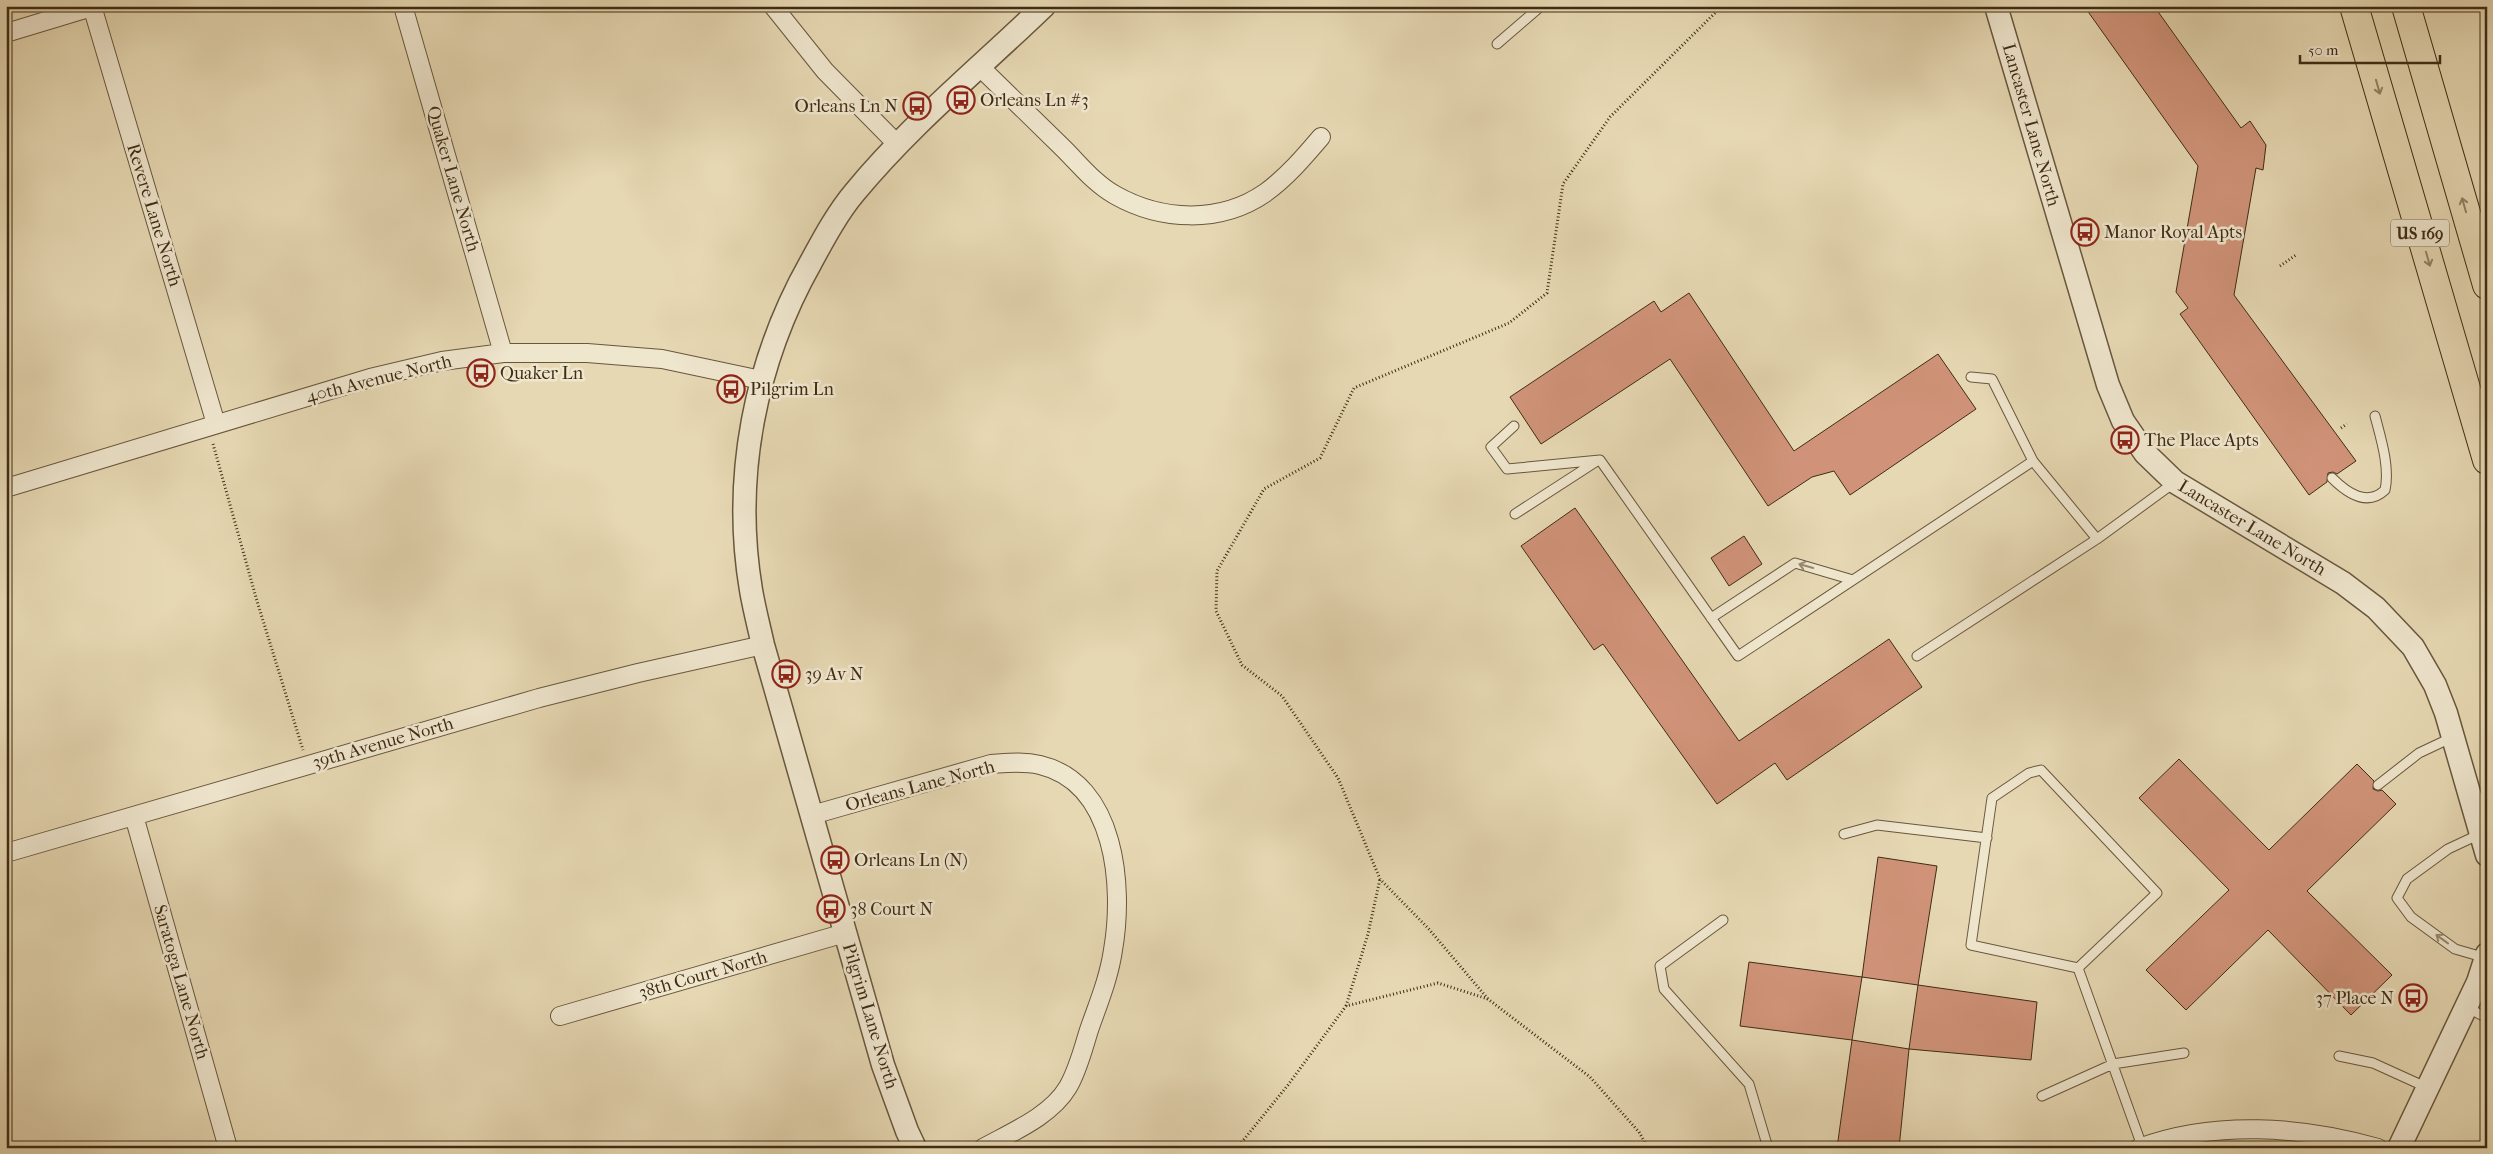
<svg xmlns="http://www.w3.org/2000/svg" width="2493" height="1154" font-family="'IM FELL French Canon',serif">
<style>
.building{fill:#d09379;stroke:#3f2c14}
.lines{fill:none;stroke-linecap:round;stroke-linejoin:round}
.service-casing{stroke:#69573c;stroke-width:11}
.minor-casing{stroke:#69573c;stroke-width:20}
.tertiary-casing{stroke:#69573c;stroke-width:25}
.motorway-casing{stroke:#3f2c14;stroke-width:30}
.path{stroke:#3f2c14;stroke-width:3;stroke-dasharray:1 2.5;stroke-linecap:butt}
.service{stroke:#efe6ce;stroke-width:9}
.minor{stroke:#efe6ce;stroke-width:18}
.tertiary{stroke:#efe6ce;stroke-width:22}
.motorway{stroke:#e6d8b3;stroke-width:28}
.oneway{stroke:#928264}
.oneway2{stroke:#978971}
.labels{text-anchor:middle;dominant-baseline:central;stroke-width:5;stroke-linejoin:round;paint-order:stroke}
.shield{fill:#efe6ce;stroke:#74644c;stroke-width:1}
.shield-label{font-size:16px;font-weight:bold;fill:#3f2c14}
.poi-label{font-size:18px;fill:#3f2c14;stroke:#efe6ce;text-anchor:start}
.street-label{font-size:18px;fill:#3f2c14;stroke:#efe6ce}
</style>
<rect width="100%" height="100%" fill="#e6d8b3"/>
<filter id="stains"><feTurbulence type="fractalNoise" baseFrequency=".004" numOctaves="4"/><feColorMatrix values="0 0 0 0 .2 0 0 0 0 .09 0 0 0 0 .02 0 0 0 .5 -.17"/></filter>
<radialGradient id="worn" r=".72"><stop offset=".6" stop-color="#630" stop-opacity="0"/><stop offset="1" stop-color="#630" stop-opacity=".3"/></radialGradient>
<path class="building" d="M 2084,6 L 2154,6 L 2241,128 L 2250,121 L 2266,145 L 2263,170 L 2256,168 L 2234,295 L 2356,461 L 2337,474 L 2333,472 L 2328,473 L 2327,482 L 2309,495 L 2180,314 L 2188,308 L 2176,292 L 2198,166 Z
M 1689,293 L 1794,451 L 1938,354 L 1976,409 L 1850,495 L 1834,471 L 1812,477 L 1768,506 L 1670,359 L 1541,444 L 1510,397 L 1654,301 L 1661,312 Z
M 1575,508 L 1739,741 L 1889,639 L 1922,687 L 1787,780 L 1775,763 L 1717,804 L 1603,644 L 1594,650 L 1521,546 Z
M 1744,536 L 1762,564 L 1729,586 L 1711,558 Z
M 2179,759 L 2269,850 L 2357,764 L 2374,781 L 2373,789 L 2378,791 L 2382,790 L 2396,804 L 2307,891 L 2392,975 L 2351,1015 L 2268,930 L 2186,1010 L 2146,970 L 2229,890 L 2139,798 Z
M 1878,857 L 1937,866 L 1918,985 L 1862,977 Z
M 1749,962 L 1862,977 L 1852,1040 L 1740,1026 Z
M 1918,985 L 2037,1002 L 2031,1060 L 1909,1049 Z
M 1852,1040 L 1909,1049 L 1899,1148 L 1837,1148 Z"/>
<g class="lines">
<g class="service-casing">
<path id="service" d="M 1497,44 L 1541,6
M 1971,377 L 1992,379 L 2033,461 L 2097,539
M 1514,426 L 1491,447 L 1507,469 L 1600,460 L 1738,656 L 2033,461
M 2332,478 C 2347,493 2367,507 2385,490 C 2390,467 2381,439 2375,416
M 1515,514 L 1597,461
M 1711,618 L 1795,563 L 1853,580
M 1917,656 L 2097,539 L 2175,482
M 2378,785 L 2419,753 L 2453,737
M 1844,834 L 1877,825 L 1987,838
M 2480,834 L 2448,849 L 2407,879 L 2397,898 L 2411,917 L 2455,949 L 2486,958
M 1723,920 L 1660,966 L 1664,989 L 1749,1084 L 1768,1148
M 2078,968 L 1971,945 L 1992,798 L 2029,773 L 2041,770 L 2157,893 L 2078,968 L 2142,1146
M 2466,1007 L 2487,1018
M 2339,1056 L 2373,1063 L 2428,1088
M 2042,1096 L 2113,1064 L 2184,1053"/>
</g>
<g class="minor-casing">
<path id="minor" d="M 92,6 L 216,424
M 403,6 L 503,353
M 773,6 L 825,71 L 898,145
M 6,33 L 92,7
M 980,67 C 1008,94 1036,122 1064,149 C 1080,165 1095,184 1115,195 C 1161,221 1220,224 1265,193 C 1287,177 1304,157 1321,137
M 6,488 L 370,378 L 442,361 L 503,353 L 587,353 L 662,359 L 761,380
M 812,815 L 991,764 C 1007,763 1023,761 1040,765 C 1116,783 1124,887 1113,950 C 1109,978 1098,1004 1089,1030 C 1083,1049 1078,1070 1068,1087 C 1051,1116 1012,1132 983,1148
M 134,816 L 228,1148
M 6,853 L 539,698 L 638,673 L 763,645
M 560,1016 L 845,933
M 2139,1148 C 2214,1120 2302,1126 2378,1148"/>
</g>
<g class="tertiary-casing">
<path id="tertiary" d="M 1996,6 L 2108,385 L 2123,421 L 2145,453 L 2175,482 L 2343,583 L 2376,608 L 2413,647 L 2435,685 L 2446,713 L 2487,855
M 915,1148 L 907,1131 L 883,1065 L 763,645 C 759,627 754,608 751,590 C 732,477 755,361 811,262 C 824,238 838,212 855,192 C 910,125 982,66 1044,6
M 2399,1148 L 2478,982 L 2487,954"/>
</g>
<g class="motorway-casing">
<path id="motorway" d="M 2354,6 L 2487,460
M 2406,6 L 2487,285"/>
</g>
<path class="path" d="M 2280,266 L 2296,255
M 2341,428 L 2347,424
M 213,444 L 257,601 L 303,750
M 1488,999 L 1428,928 L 1380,879 L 1338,778 L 1282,696 L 1242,665 L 1216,611 L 1217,571 L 1264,489 L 1320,458 L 1354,388 L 1509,323 L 1547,293 L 1563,184 L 1610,117 L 1722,6
M 1346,1006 L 1368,934 L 1380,879
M 1237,1148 L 1288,1085 L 1346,1006 L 1438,983 L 1488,999 L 1590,1077 L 1639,1132 L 1648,1148"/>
<use href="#service" class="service"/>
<use href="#minor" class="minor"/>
<use href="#tertiary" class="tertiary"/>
<use href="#motorway" class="motorway"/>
</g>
<defs><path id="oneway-shaft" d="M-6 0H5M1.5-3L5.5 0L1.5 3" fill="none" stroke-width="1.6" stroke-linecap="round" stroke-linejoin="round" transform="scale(1.25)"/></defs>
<g class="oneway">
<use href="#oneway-shaft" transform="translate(2378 87) rotate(74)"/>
<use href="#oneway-shaft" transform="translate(2464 205) rotate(-106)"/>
<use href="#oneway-shaft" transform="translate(2428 259) rotate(74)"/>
</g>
<g class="oneway2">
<use href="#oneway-shaft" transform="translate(1806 566) rotate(-164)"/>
<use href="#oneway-shaft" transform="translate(2442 939) rotate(-144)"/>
</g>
<defs>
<g id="bus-ring" transform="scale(1.4375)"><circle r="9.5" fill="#efe6ce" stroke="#8f2418" stroke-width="1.5"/><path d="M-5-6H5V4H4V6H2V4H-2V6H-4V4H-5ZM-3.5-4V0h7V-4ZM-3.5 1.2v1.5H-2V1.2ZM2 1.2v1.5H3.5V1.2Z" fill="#8f2418"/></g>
</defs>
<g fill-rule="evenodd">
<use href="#bus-ring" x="961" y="100"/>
<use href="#bus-ring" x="917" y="106"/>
<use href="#bus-ring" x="2085" y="232"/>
<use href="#bus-ring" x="481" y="373"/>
<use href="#bus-ring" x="731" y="389"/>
<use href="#bus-ring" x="2125" y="440"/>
<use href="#bus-ring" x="786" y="674"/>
<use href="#bus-ring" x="835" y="860"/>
<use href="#bus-ring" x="831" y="909"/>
<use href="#bus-ring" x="2413" y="998"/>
</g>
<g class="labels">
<rect class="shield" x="2391" y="219.5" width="58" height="27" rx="4"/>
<g class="shield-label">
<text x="2420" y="233">US 169</text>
</g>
<g class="poi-label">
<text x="980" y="100">Orleans Ln #3</text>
<text x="898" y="106" text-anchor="end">Orleans Ln N</text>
<text x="2104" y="232">Manor Royal Apts</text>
<text x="500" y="373">Quaker Ln</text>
<text x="750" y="389">Pilgrim Ln</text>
<text x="2144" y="440">The Place Apts</text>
<text x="805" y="674">39 Av N</text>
<text x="854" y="860">Orleans Ln (N)</text>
<text x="850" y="909">38 Court N</text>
<text x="2394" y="998" text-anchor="end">37 Place N</text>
</g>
<g class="street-label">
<text transform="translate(2031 125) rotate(74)">Lancaster Lane North</text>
<text transform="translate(453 179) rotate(74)">Quaker Lane North</text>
<text transform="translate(154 215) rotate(73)">Revere Lane North</text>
<text transform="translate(379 379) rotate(-14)">40th Avenue North</text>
<text transform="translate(2252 528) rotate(31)">Lancaster Lane North</text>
<text transform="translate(383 743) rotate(-16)">39th Avenue North</text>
<text transform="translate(920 786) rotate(-15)">Orleans Lane North</text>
<text transform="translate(703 975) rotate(-16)">38th Court North</text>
<text transform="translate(181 982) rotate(74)">Saratoga Lane North</text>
<text transform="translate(870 1016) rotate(73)">Pilgrim Lane North</text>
</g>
</g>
<rect width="2493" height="1154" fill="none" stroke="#e6d8b3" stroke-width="25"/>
<rect x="8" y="8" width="2478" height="1139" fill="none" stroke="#3f2c14" stroke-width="2.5"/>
<rect x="12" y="12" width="2468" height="1129" fill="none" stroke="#3f2c14"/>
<path d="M2300 55v8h140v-8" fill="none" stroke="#3f2c14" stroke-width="2.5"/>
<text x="2308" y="55" font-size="15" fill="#3f2c14" stroke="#efe6ce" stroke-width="4" paint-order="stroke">50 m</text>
<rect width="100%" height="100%" filter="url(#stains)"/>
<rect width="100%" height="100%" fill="url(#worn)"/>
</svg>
